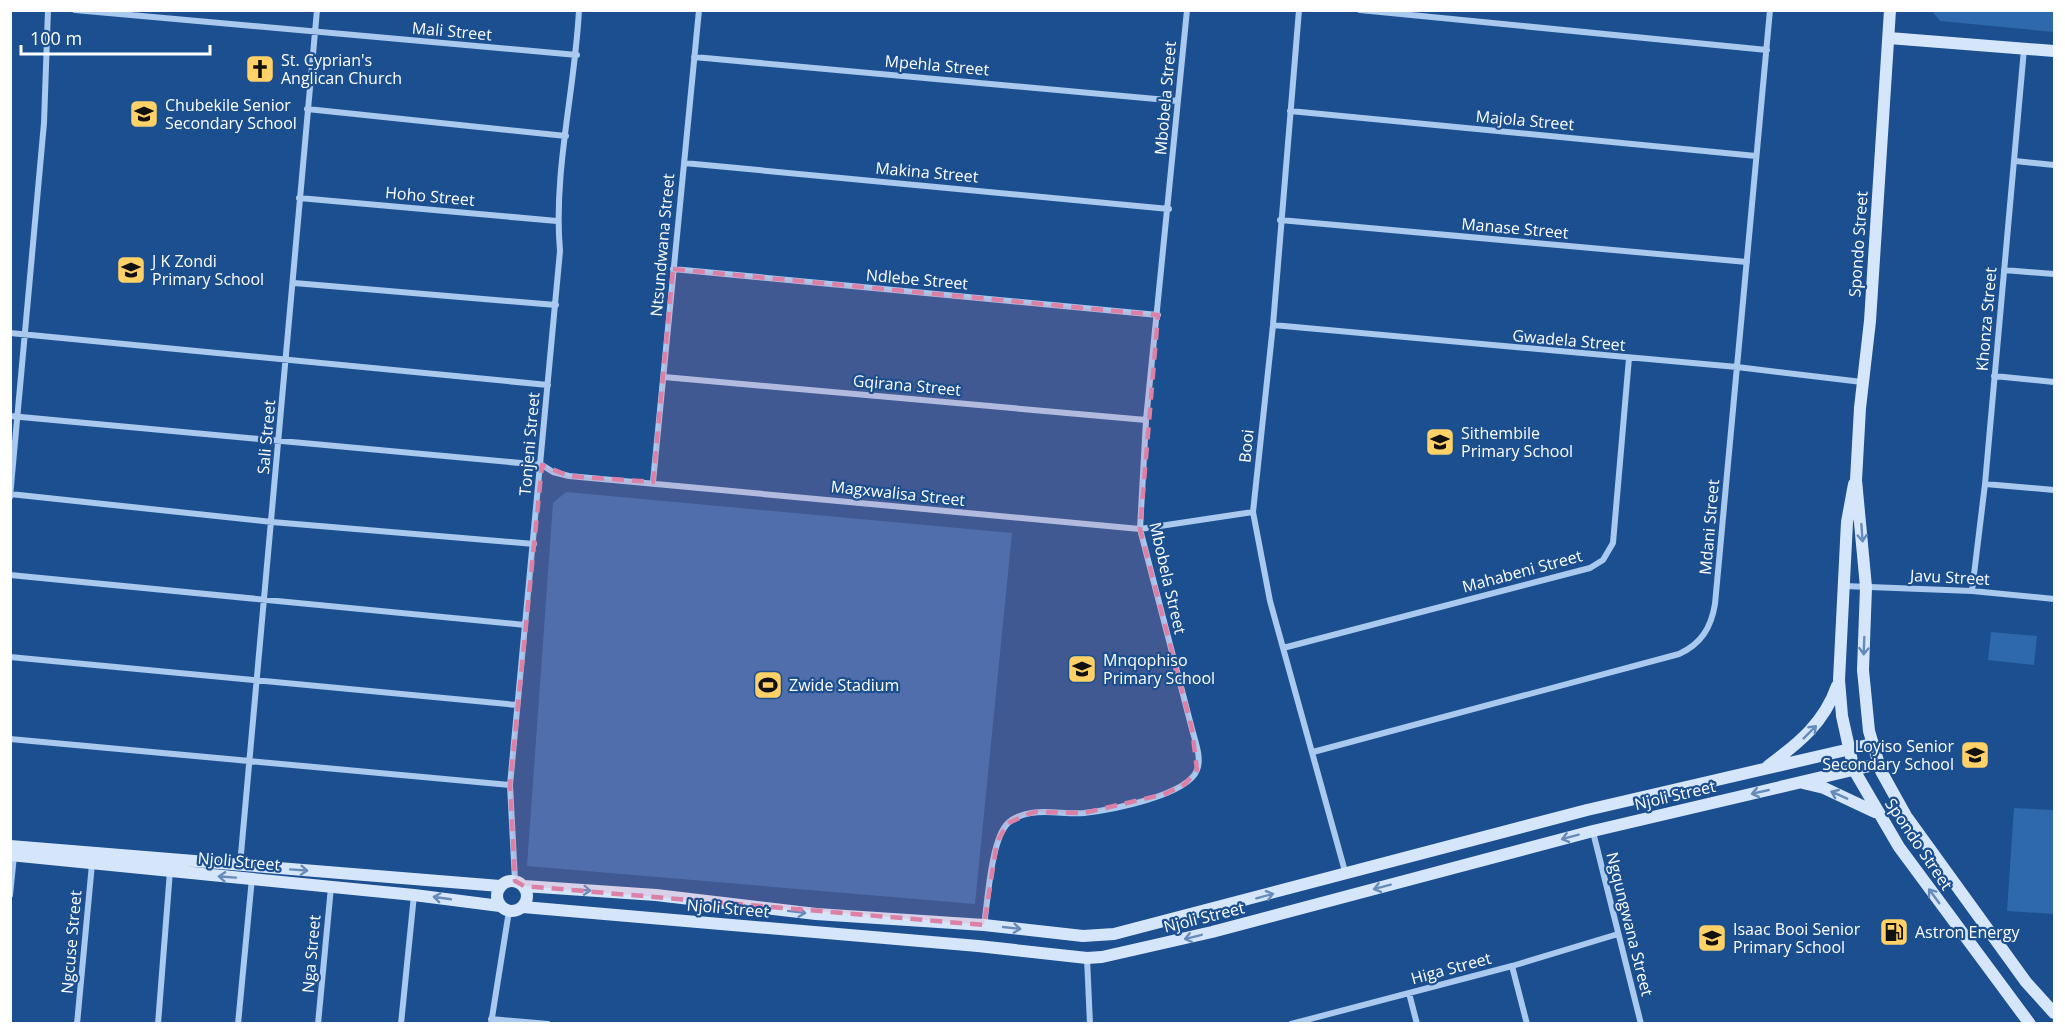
<svg xmlns="http://www.w3.org/2000/svg" width="2065" height="1034" font-family="'Open Sans',sans-serif">
<style>
.green{fill:#2e69ad}
.lines{fill:none;stroke-linecap:round;stroke-linejoin:round}
.street{stroke:#a9c9ee;stroke-width:6}
.secondary{stroke:#d6e6fa;stroke-width:12}
.oneway{stroke:#668bba}
.marked{fill:#dd80a5;fill-opacity:0.2;stroke:#dd80a5;stroke-width:4.5;stroke-dasharray:12 8;stroke-linejoin:round}
.labels{text-anchor:middle;dominant-baseline:central;stroke-width:4.5;stroke-linejoin:round;paint-order:stroke}
.street-label{font-size:16px;fill:#fff;stroke:#1b4f8f}
.poi-label{font-size:16px;fill:#fff;stroke:#1b4f8f;text-anchor:start}
</style>
<rect width="100%" height="100%" fill="#1b4f8f"/>
<path class="green" d="M 1932,11 L 2054,11 L 2054,32 L 1940,21 Z
M 566,492 L 1012,533 L 975,904 L 527,866 L 553,503 Z
M 1991,632 L 2037,636 L 2034,665 L 1988,660 Z
M 2014,808 L 2054,810 L 2054,914 L 2007,911 Z"/>
<g class="lines">
<path class="street" d="M 75,10 L 577,55
M 1299,10 L 1273,325 L 1253,512 L 1270,601 L 1346,875
M 1360,10 L 1767,50
M 694,57 L 1178,101
M 307,109 L 566,136
M 1290,111 L 1756,156
M 2015,161 L 2054,165
M 684,163 L 1169,209
M 299,198 L 557,221
M 1280,220 L 1747,262
M 673,269 L 1158,315
M 2004,270 L 2054,274
M 294,283 L 556,305
M 1273,325 L 1737,367 L 1862,382
M 10,333 L 548,385
M 1994,376 L 2054,382
M 664,377 L 1146,420
M 10,416 L 542,465 L 553,472 L 569,476 L 1140,529 L 1253,512
M 653,482 L 699,10
M 1985,484 L 2054,490
M 10,494 L 272,522 L 534,544
M 10,497 L 44,123 L 48,10
M 10,575 L 525,625
M 1844,586 L 1972,591 L 2054,599
M 1972,591 L 1985,484 L 2024,49
M 1283,648 L 1590,568 L 1603,560 L 1613,543 L 1629,358
M 10,657 L 517,705
M 10,739 L 510,785
M 1313,752 L 1679,654 C 1701,644 1711,628 1715,604 L 1770,10
M 1593,832 L 1641,1024
M 240,865 L 317,10
M 515,881 L 510,785 L 560,251 C 553,172 575,90 579,10
M 10,895 L 14,856
M 984,925 C 988,900 991,839 1008,823 C 1028,805 1060,815 1084,813 C 1110,810 1187,796 1197,770 C 1202,758 1195,741 1192,729 L 1140,529 L 1146,420 L 1187,10
M 1087,958 L 1090,1024
M 1512,966 L 1527,1024
M 1409,993 L 1417,1024
M 491,1019 L 548,1024
M 77,1024 L 92,864
M 158,1024 L 170,871
M 238,1024 L 252,878
M 318,1024 L 331,887
M 401,1024 L 414,895
M 491,1024 L 509,911
M 1291,1024 L 1512,966 L 1618,934"/>
<path class="secondary" d="M 1890,10 L 1870,321 L 1860,408 L 1856,480 L 1866,587 L 1863,670 L 1869,731 L 1881,771 L 1906,816 L 2026,982 L 2054,1013
M 1889,38 L 2054,51
M 1854,484 L 1847,522 L 1839,680 L 1842,716 L 1854,770 L 1899,847 L 2030,1024
M 1768,766 C 1799,743 1824,723 1837,686
M 1803,783 L 1824,788 L 1875,812
M 10,846 L 500,886
M 10,855 L 414,895 L 500,906
M497 896a15 15 0 1 1 30 0a15 15 0 1 1-30 0Z
M 524,886 L 656,895 L 816,914 L 984,925 L 1083,936 L 1114,934 L 1587,810 L 1872,744
M 523,907 L 978,946 L 1087,958 L 1102,957 L 1212,932 L 1593,831 L 1878,764"/>
</g>
<defs><path id="oneway-shaft" d="M-6 0H5M1.5-3L5.5 0L1.5 3" fill="none" stroke-width="1.6" stroke-linecap="round" stroke-linejoin="round" transform="scale(1.5)"/></defs>
<g class="oneway">
<use href="#oneway-shaft" transform="translate(1862 533) rotate(86)"/>
<use href="#oneway-shaft" transform="translate(1864 646) rotate(92)"/>
<use href="#oneway-shaft" transform="translate(1810 732) rotate(-45)"/>
<use href="#oneway-shaft" transform="translate(1760 792) rotate(167)"/>
<use href="#oneway-shaft" transform="translate(1839 795) rotate(-156)"/>
<use href="#oneway-shaft" transform="translate(1570 837) rotate(165)"/>
<use href="#oneway-shaft" transform="translate(299 870) rotate(4)"/>
<use href="#oneway-shaft" transform="translate(227 877) rotate(-176)"/>
<use href="#oneway-shaft" transform="translate(1382 887) rotate(165)"/>
<use href="#oneway-shaft" transform="translate(582 890) rotate(4)"/>
<use href="#oneway-shaft" transform="translate(1265 896) rotate(-15)"/>
<use href="#oneway-shaft" transform="translate(1934 896) rotate(-126)"/>
<use href="#oneway-shaft" transform="translate(442 898) rotate(-172)"/>
<use href="#oneway-shaft" transform="translate(797 912) rotate(7)"/>
<use href="#oneway-shaft" transform="translate(1012 928) rotate(6)"/>
<use href="#oneway-shaft" transform="translate(1193 937) rotate(166)"/>
</g>
<path class="marked" d="M 673,269 L 1158,315 L 1140,529 L 1192,729 L 1197,770 L 1185,784 L 1165,794 L 1084,813 L 1034,812 L 1008,823 L 997,842 L 984,925 L 524,886 L 515,881 L 510,785 L 542,465 L 569,476 L 653,482 Z"/>
<defs>
<g id="church-square" transform="scale(1.5)"><rect x="-9" y="-9" width="18" height="18" rx="4" fill="#ffd166" stroke="#1b4f8f"/><path d="M-1.2-6h2.4v3.5h3.3v2.4h-3.3V6h-2.4V-.1h-3.3v-2.4h3.3Z" fill="#111"/></g>
<g id="school-square" transform="scale(1.5)"><rect x="-9" y="-9" width="18" height="18" rx="4" fill="#ffd166" stroke="#1b4f8f"/><path d="M0-5L7-2L0 1L-7-2ZM-4 1L0 2.5L4 1V4Q0 6-4 4Z" fill="#111"/></g>
<g id="stadium-square" transform="scale(1.5)"><rect x="-9" y="-9" width="18" height="18" rx="4" fill="#ffd166" stroke="#1b4f8f"/><path d="M0-5a6.5 5 0 1 0 0 10a6.5 5 0 1 0 0-10ZM-3.5-1.8h7v3.6h-7Z" fill="#111"/></g>
<g id="fuel-square" transform="scale(1.5)"><rect x="-9" y="-9" width="18" height="18" rx="4" fill="#ffd166" stroke="#1b4f8f"/><path d="M-5.5-6h7V0h2V4h1.3V-2.5L3-4.5l.8-.8L6-3V5H2.5V1h-1V6h-7ZM-4.2-4.7v3.2H.2V-4.7Z" fill="#111"/></g>
</defs>
<g fill-rule="evenodd">
<use href="#church-square" x="260" y="69"/>
<use href="#school-square" x="144" y="114"/>
<use href="#school-square" x="131" y="270"/>
<use href="#school-square" x="1440" y="442"/>
<use href="#school-square" x="1082" y="669"/>
<use href="#stadium-square" x="768" y="685"/>
<use href="#school-square" x="1975" y="755"/>
<use href="#fuel-square" x="1894" y="932"/>
<use href="#school-square" x="1712" y="938"/>
</g>
<g class="labels">
<g class="street-label">
<text transform="translate(452 31) rotate(5)">Mali Street</text>
<text transform="translate(937 65) rotate(5)">Mpehla Street</text>
<text transform="translate(1165 98) rotate(-85)">Mbobela Street</text>
<text transform="translate(1525 120) rotate(5)">Majola Street</text>
<text transform="translate(927 172) rotate(5)">Makina Street</text>
<text transform="translate(430 196) rotate(5)">Hoho Street</text>
<text transform="translate(1515 228) rotate(5)">Manase Street</text>
<text transform="translate(1858 244) rotate(-86)">Spondo Street</text>
<text transform="translate(662 245) rotate(-85)">Ntsundwana Street</text>
<text transform="translate(917 279) rotate(5)">Ndlebe Street</text>
<text transform="translate(1986 319) rotate(-85)">Khonza Street</text>
<text transform="translate(1569 340) rotate(5)">Gwadela Street</text>
<text transform="translate(907 385) rotate(5)">Gqirana Street</text>
<text transform="translate(266 437) rotate(-85)">Sali Street</text>
<text transform="translate(529 444) rotate(-85)">Tonjeni Street</text>
<text transform="translate(1246 446) rotate(-84)">Booi</text>
<text transform="translate(898 493) rotate(6)">Magxwalisa Street</text>
<text transform="translate(1709 527) rotate(-85)">Mdani Street</text>
<text transform="translate(1522 571) rotate(-15)">Mahabeni Street</text>
<text transform="translate(1950 577) rotate(3)">Javu Street</text>
<text transform="translate(1168 578) rotate(77)">Mbobela Street</text>
<text transform="translate(1675 795) rotate(-13)">Njoli Street</text>
<text transform="translate(1919 844) rotate(56)">Spondo Street</text>
<text transform="translate(239 861) rotate(5)">Njoli Street</text>
<text transform="translate(728 908) rotate(5)">Njoli Street</text>
<text transform="translate(1204 917) rotate(-14)">Njoli Street</text>
<text transform="translate(1630 924) rotate(76)">Ngqungwana Street</text>
<text transform="translate(71 942) rotate(-85)">Ngcuse Street</text>
<text transform="translate(311 954) rotate(-85)">Nga Street</text>
<text transform="translate(1451 968) rotate(-15)">Higa Street</text>
</g>
<g class="poi-label">
<text x="281" y="60">St. Cyprian's<tspan x="281" dy="18">Anglican Church</tspan></text>
<text x="165" y="105">Chubekile Senior<tspan x="165" dy="18">Secondary School</tspan></text>
<text x="152" y="261">J K Zondi<tspan x="152" dy="18">Primary School</tspan></text>
<text x="1461" y="433">Sithembile<tspan x="1461" dy="18">Primary School</tspan></text>
<text x="1103" y="660">Mnqophiso<tspan x="1103" dy="18">Primary School</tspan></text>
<text x="789" y="685">Zwide Stadium</text>
<text x="1954" y="746" text-anchor="end">Loyiso Senior<tspan x="1954" dy="18">Secondary School</tspan></text>
<text x="1733" y="929">Isaac Booi Senior<tspan x="1733" dy="18">Primary School</tspan></text>
<text x="1915" y="932">Astron Energy</text>
</g>
</g>
<rect width="2065" height="1034" fill="none" stroke="#ffffff" stroke-width="24"/>
<path d="M21 45v9h189v-9" fill="none" stroke="#ffffff" stroke-width="3"/>
<text x="30" y="45" font-size="18" fill="#ffffff" stroke="#1b4f8f" stroke-width="4.5" paint-order="stroke">100 m</text>
</svg>
